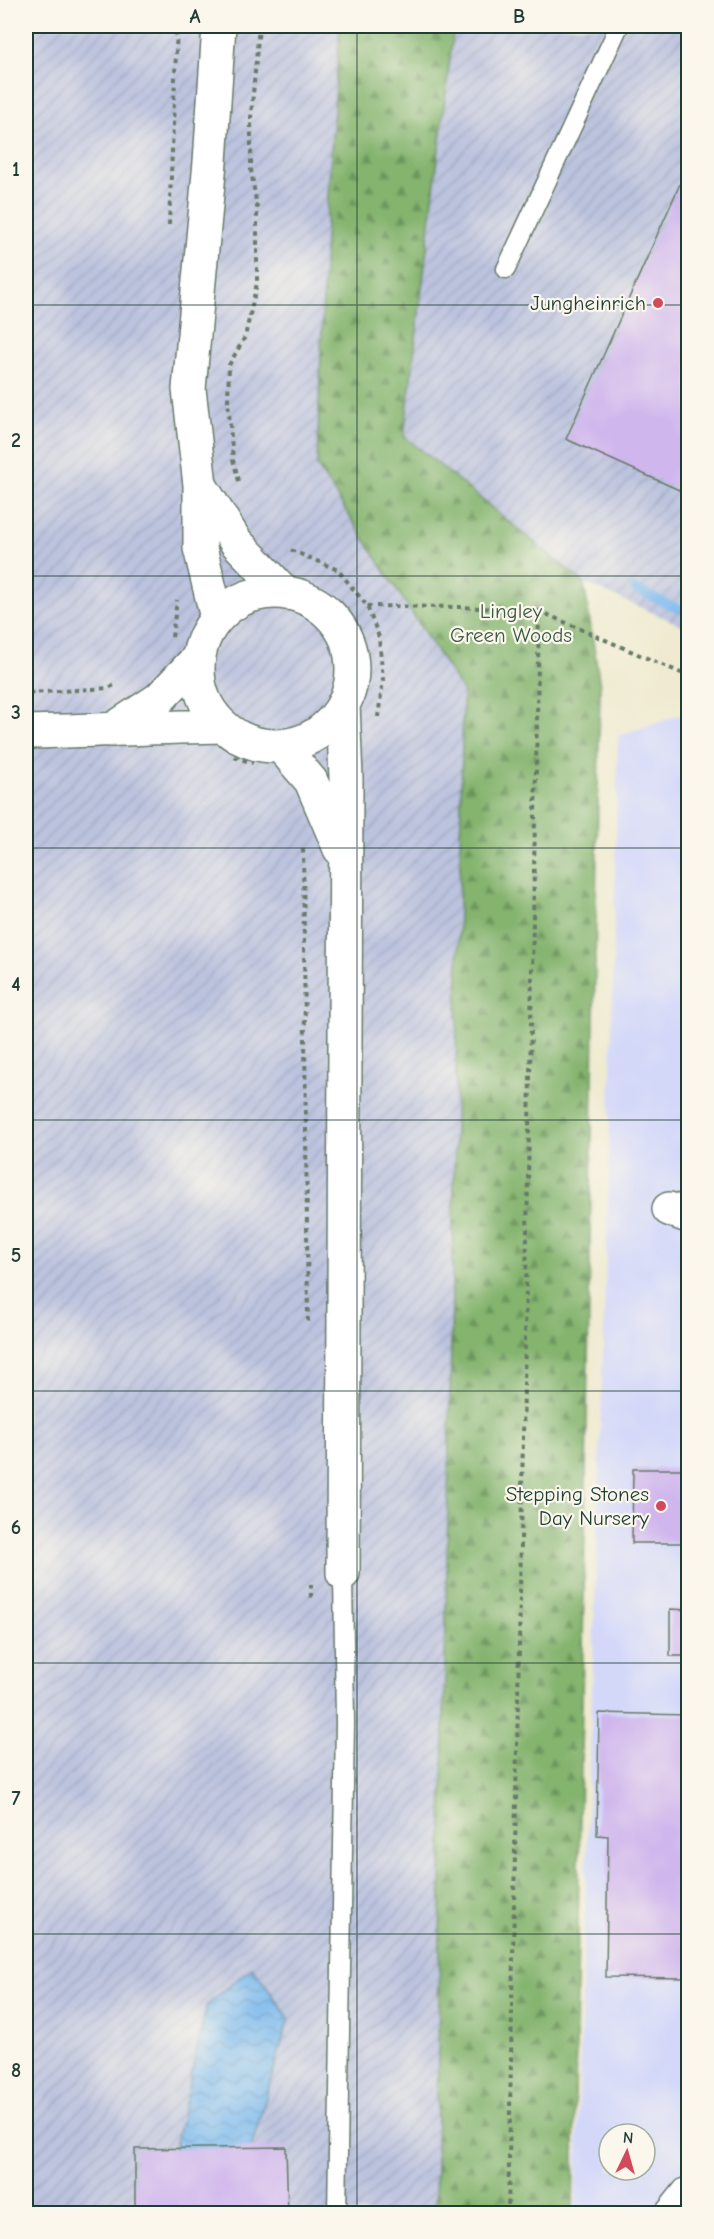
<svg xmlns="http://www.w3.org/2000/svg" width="714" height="2239" font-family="'Comic Neue',sans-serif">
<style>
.built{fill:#d3d8f9;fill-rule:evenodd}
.industrial{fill:url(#industrial-furrows)}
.forest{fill:url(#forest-firs);stroke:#527851;stroke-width:1.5}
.water{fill:url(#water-waves);stroke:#4d7b91;stroke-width:1.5}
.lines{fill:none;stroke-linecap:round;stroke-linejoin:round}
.stream{stroke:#7bb9ee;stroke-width:9}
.building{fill:#cfb6ed}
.service-casing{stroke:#687a6b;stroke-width:21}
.minor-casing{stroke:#687a6b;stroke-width:36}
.path{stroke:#687a6b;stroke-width:4;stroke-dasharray:4.5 4.5;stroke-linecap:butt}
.service{stroke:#fff;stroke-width:18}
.minor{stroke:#fff;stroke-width:33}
.grid{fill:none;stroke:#1f3d34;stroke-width:1.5;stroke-opacity:0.55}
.poi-dot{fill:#d1495b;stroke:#fbf7ec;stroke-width:2}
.labels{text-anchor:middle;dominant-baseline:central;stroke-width:4.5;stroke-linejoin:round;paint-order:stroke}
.poi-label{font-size:21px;fill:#1f3d34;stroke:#fbf7ec;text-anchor:end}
.park-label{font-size:21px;fill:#3a5b43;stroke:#fbf7ec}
.neatline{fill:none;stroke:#1f3d34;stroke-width:2}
.grid-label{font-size:20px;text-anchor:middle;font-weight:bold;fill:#1f3d34}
</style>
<defs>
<pattern id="industrial-furrows" width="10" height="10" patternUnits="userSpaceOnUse" patternTransform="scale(1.5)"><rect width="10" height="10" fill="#bcc3de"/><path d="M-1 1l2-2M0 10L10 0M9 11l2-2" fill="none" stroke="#a1a8bf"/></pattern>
<pattern id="forest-firs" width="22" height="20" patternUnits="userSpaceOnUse" patternTransform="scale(1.5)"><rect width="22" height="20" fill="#84b46e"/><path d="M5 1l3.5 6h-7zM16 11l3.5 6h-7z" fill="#6b945b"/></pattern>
<pattern id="water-waves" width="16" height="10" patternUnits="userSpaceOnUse" patternTransform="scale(1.5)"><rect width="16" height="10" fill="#7bb9ee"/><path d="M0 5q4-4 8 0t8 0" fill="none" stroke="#6498c2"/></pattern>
</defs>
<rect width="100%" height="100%" fill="#fbf7ec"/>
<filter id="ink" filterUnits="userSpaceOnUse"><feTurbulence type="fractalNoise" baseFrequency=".0167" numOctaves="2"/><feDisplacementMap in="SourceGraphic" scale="12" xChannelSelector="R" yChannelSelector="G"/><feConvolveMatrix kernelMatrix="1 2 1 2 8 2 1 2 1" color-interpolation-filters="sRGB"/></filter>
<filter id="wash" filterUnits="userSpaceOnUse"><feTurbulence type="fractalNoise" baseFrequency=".008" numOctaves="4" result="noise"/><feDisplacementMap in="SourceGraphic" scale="24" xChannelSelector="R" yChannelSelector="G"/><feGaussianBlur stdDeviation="1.35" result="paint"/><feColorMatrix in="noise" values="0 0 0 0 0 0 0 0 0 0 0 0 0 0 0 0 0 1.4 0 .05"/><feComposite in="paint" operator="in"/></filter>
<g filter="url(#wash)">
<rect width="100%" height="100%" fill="#efead0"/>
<path class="built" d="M 688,712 L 688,2213 L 575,2214 L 609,1167 L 618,736 ZM 609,2134 L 645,2134 L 645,2170 L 609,2170 Z"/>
<path class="industrial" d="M 26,26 L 340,26 L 325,239 L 317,466 L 463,692 L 435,2213 L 26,2214 Z
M 454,26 L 688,26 L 688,628 L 584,583 L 404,436 Z"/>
<path class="forest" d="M 340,26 L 454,26 L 404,436 L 584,583 L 600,686 L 573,2213 L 435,2213 L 463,692 L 317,466 L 325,239 Z"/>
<path class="water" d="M 252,1967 L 289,2018 L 232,2213 L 174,2152 L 207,2005 Z"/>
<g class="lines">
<path class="stream" d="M 635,589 L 688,613"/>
</g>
<g id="blocks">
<path class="building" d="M 688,166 L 688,494 L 566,439 Z
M 633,1469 L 688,1469 L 688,1543 L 632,1543 Z
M 670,1609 L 688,1610 L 688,1656 L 670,1656 Z
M 599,1713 L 688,1715 L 688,1978 L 606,1977 L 608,1836 L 597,1835 Z
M 286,2147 L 288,2214 L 135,2214 L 135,2149 Z"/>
</g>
</g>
<g filter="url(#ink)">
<use href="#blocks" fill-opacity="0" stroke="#687a6b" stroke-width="1.5"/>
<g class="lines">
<g class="service-casing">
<path id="service" d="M 506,269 L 619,26
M 337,2214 L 345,1723 L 343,1573"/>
</g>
<g class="minor-casing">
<path id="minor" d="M 200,485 L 236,542 L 285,593
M198 669a77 77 0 1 1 154 0a77 77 0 1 1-154 0Z
M 217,618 L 200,548 L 200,485 L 189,389 L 210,162 L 219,26
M 343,705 L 346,778 L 343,1573
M 112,730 L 159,699 L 198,658
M 26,732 C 91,731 157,727 222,726
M 281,746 L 311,781 L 340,849
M 669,1209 L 688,1216
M 672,2214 L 688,2194"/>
</g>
<path class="path" d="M 169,225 L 177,26
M 239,481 L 233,460 L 228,401 L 229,365 L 245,337 L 257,283 L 257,207 L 251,170 L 251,117 L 259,26
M 291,550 L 338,570 L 367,606 L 379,637 L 383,680 L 378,717
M 367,606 L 460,607 L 539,611 L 688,676
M 172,637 L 177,600
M 29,693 L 108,688 L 117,684
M 234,757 L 253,763
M 303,849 L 308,1325
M 311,1584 L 311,1602
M 508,2214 L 539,611"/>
<use href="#service" class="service"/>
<use href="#minor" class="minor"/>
</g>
</g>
<path class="grid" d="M 357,26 L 357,2214M 26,305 L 688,305M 26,576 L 688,576M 26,848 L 688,848M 26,1120 L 688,1120M 26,1391 L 688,1391M 26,1663 L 688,1663M 26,1934 L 688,1934"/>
<g class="poi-dot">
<circle cx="658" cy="303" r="6"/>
<circle cx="661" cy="1506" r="6"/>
</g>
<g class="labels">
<g class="poi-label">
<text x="646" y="303">Jungheinrich</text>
<text x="649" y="1494">Stepping Stones<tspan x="649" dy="24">Day Nursery</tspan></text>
</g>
<g class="park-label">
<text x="511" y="611">Lingley<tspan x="511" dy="24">Green Woods</tspan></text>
</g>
</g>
<rect width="714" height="2239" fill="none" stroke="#fbf7ec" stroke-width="66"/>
<g transform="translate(627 2152) rotate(5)"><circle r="28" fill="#fbf7ec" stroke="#a3ada2" stroke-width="1.5"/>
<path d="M0-4.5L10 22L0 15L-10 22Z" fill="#d1495b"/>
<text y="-9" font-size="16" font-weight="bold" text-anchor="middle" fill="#1f3d34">N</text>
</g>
<rect x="33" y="33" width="648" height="2173" class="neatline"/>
<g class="grid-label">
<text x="195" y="23">A</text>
<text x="519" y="23">B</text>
<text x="16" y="176">1</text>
<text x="16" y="447">2</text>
<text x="16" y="719">3</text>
<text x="16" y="991">4</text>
<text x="16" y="1262">5</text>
<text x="16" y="1534">6</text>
<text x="16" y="1805">7</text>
<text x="16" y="2077">8</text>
</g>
</svg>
